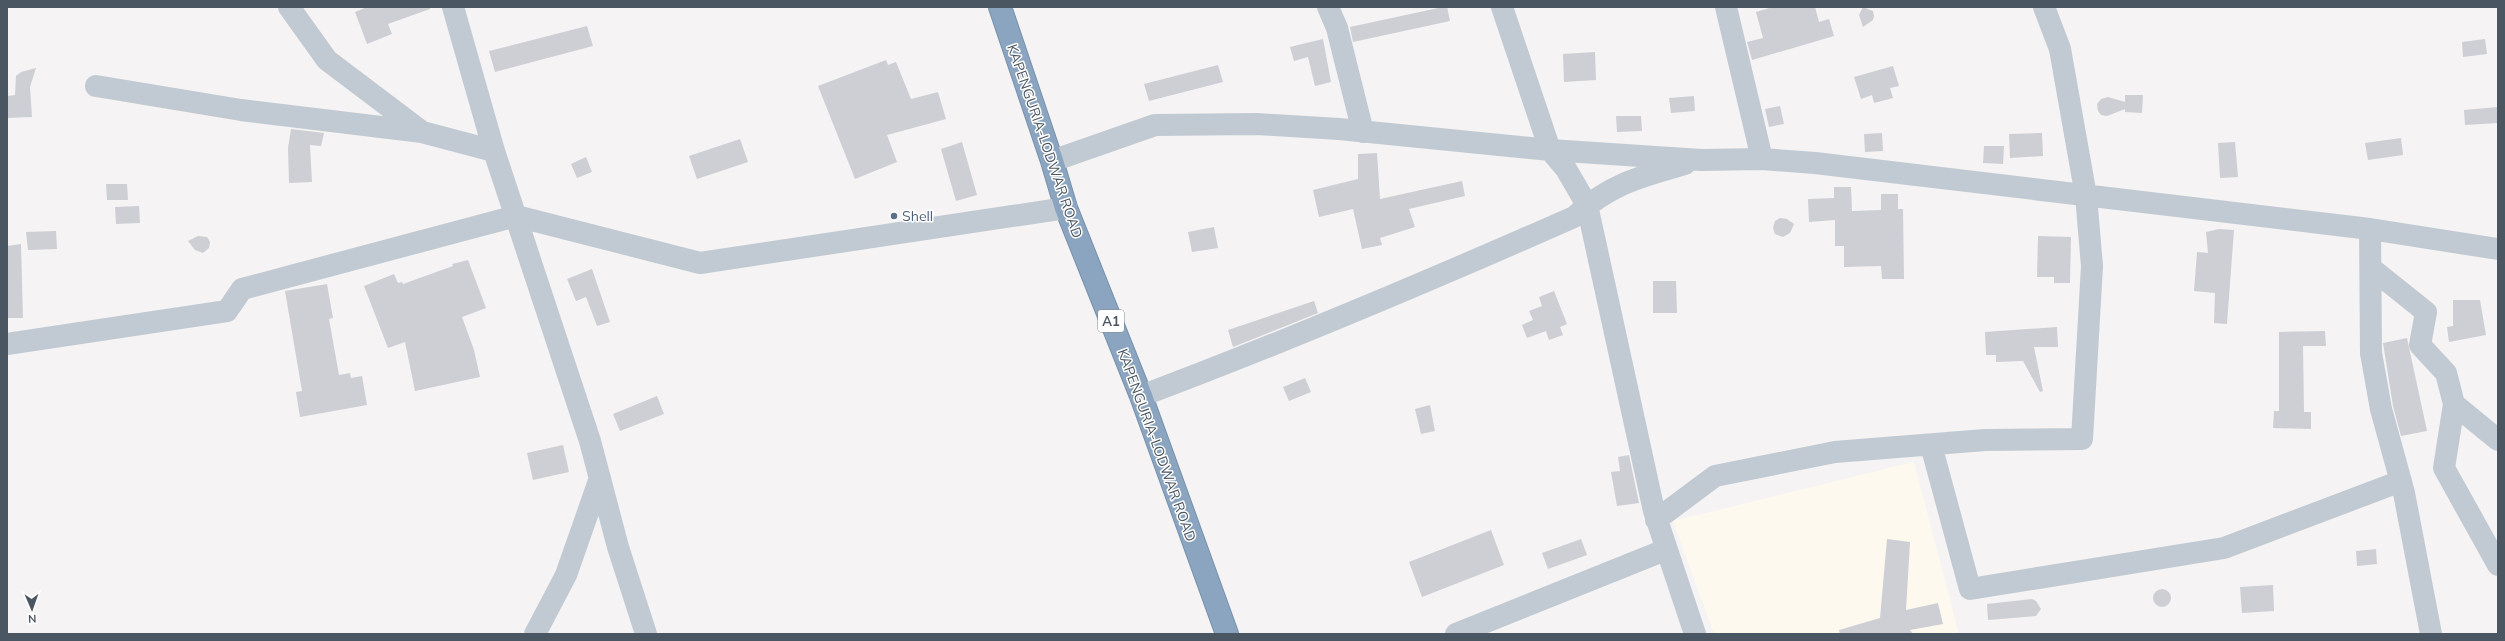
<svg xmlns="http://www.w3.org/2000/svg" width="2505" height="641" font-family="Mulish,sans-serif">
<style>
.commercial{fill:#fdf9ef}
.building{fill:#cdcfd5}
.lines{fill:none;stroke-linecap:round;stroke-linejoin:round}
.highway-casing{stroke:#7690ad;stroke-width:24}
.minor{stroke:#c1cad2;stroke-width:22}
.highway{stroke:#8ba5c1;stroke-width:22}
.service-dot{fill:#5c6f8a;stroke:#fff;stroke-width:1.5}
.labels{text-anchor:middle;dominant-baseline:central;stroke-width:3;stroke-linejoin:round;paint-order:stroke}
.shield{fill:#fff;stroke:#808990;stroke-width:1}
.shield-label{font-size:13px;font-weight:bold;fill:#4a5661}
.street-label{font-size:14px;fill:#4a5661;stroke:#fff}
.service-label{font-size:14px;fill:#4e5e75;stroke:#fff;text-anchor:start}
</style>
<rect width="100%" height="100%" fill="#f5f3f3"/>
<path class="commercial" d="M 1914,462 L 1959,634 L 1714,634 L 1673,521 Z"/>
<path class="building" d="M 367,7 L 430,7 L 430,9 L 388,24 L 392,34 L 367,44 L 355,12 Z
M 1443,7 L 1447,7 L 1450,21 L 1353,42 L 1350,27 Z
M 1773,7 L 1815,7 L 1819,22 L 1829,19 L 1834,36 L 1752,60 L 1747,42 L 1763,38 L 1756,12 Z
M 1863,7 L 1873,11 L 1874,16 L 1873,20 L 1863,27 L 1859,15 Z
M 587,26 L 593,46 L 495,72 L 489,51 Z
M 1323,39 L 1331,82 L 1315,86 L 1308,57 L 1294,61 L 1290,47 Z
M 2485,39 L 2487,54 L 2463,57 L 2462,42 Z
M 1595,52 L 1596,80 L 1564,82 L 1563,54 Z
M 886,60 L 888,65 L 896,62 L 911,99 L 938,92 L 946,119 L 887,135 L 897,162 L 855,179 L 818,86 Z
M 1218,65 L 1223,82 L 1149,101 L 1144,84 Z
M 1893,66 L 1899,86 L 1890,88 L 1893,98 L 1874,103 L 1872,95 L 1861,99 L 1854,77 Z
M 36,68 L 30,87 L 32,117 L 7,118 L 7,96 L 15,95 L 16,76 L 21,72 Z
M 2125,95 L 2143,95 L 2142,113 L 2125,112 L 2125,109 L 2107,116 L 2101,115 L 2098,111 L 2097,104 L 2101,99 L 2108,97 L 2125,102 Z
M 1694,96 L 1695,111 L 1671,113 L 1669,98 Z
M 1780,106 L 1784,124 L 1769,127 L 1765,109 Z
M 2498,107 L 2498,123 L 2465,125 L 2464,110 Z
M 1616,116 L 1641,116 L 1642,131 L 1617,132 Z
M 291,129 L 324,133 L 321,146 L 310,145 L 312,182 L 289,183 L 288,148 Z
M 1882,133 L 1883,151 L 1865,152 L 1864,134 Z
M 2042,133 L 2043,156 L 2010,158 L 2009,134 Z
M 2401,138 L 2403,155 L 2368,160 L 2365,143 Z
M 740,139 L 748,162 L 697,179 L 689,156 Z
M 962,142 L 977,195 L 956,201 L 941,149 Z
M 2235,142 L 2238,177 L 2220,178 L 2218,143 Z
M 1984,146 L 2004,146 L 2003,164 L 1983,163 Z
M 1377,153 L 1380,199 L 1462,181 L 1465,196 L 1409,209 L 1415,227 L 1380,238 L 1382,245 L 1362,249 L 1353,209 L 1319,217 L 1313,190 L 1358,179 L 1358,154 Z
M 586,157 L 592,172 L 577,178 L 571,164 Z
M 106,184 L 127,184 L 128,200 L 107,200 Z
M 1834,187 L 1851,187 L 1852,211 L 1881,210 L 1881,194 L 1898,194 L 1898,209 L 1903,209 L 1904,279 L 1882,279 L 1881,266 L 1844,267 L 1844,246 L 1835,246 L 1835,220 L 1809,222 L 1808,199 L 1834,198 Z
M 139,206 L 140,223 L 116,224 L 115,207 Z
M 1780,218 L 1787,219 L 1794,224 L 1790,233 L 1783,237 L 1775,234 L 1773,228 L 1775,221 Z
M 1214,227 L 1218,248 L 1192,252 L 1188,232 Z
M 2219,229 L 2234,230 L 2227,324 L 2214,323 L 2215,293 L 2194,291 L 2197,252 L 2208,253 L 2206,232 Z
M 56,231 L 57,249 L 28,250 L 26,232 Z
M 198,236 L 207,237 L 210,242 L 209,248 L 203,253 L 195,250 L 188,241 Z
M 2038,236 L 2071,237 L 2070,283 L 2054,283 L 2054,277 L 2037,277 Z
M 21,244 L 23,318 L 7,318 L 7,246 Z
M 468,260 L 486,308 L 462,317 L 474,350 L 480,377 L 415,391 L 405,342 L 388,348 L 364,286 L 394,274 L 398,283 L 402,282 L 403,284 L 453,266 L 452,264 Z
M 592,269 L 610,322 L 597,326 L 586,297 L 576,301 L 567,279 Z
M 1653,281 L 1676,281 L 1677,313 L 1653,313 Z
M 327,284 L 333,318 L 329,319 L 339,375 L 350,373 L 351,378 L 362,376 L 367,405 L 300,417 L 296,392 L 302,391 L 285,291 Z
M 1554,291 L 1567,324 L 1560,327 L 1563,335 L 1549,340 L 1546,331 L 1527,338 L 1522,325 L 1533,320 L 1529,311 L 1542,306 L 1539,297 Z
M 2453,300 L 2480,300 L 2486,335 L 2449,342 L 2447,327 L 2453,326 Z
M 1314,301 L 1318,313 L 1233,347 L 1228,330 Z
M 2057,327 L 2058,347 L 2034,347 L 2043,391 L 2040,392 L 2023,361 L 1996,362 L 1996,355 L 1986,355 L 1985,332 Z
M 2325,331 L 2326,346 L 2303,346 L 2304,412 L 2311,412 L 2311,429 L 2273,428 L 2274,411 L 2279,411 L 2279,332 Z
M 2407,338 L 2427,431 L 2401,436 L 2393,406 L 2383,343 Z
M 1305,378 L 1311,392 L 1289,401 L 1283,387 Z
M 657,396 L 664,414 L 620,431 L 613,414 Z
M 1430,405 L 1435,431 L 1421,434 L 1415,409 Z
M 563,445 L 569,472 L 533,480 L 527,453 Z
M 1629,455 L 1639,503 L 1617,506 L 1611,472 L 1620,471 L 1618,457 Z
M 1491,530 L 1504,565 L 1422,597 L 1409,562 Z
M 1581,539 L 1587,555 L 1548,569 L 1542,553 Z
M 1887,539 L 1910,542 L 1906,610 L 1938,603 L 1943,624 L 1910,630 L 1913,634 L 1840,634 L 1839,630 L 1880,618 Z
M 2376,549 L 2377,564 L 2357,566 L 2356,551 Z
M 2273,585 L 2274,611 L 2242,613 L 2240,587 Z
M2153 598a9 9 0 1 1 18 0a9 9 0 1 1-18 0Z
M 2032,599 L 2036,601 L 2041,609 L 2036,616 L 1988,620 L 1987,604 Z"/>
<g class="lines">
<g class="highway-casing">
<path id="highway" d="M 1000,7 L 1052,161 L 1066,208 L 1141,396 L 1227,634"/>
</g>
<path class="minor" d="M 289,7 L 327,60 L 421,131
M 453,7 L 494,151 L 590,441 L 618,547 L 646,634
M 1328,7 L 1337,28 L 1363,132
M 1502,7 L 1550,150 L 1566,169 L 1587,205 L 1654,511 L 1695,634
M 1726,7 L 1762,159
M 96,86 L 241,110 L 422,132 L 494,151
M 1052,161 L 1155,125 L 1257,124 L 1339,129 L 1550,150 L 1701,160 L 1762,159 L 1815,163 L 2370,229 L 2498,249
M 2370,229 L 2371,353 L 2381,409 L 2404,493 L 2431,634
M 2371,268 L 2426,312 L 2420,345 L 2446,373 L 2454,404 L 2444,468 L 2498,565
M 7,344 L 227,311 L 242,289 L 516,216 L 700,263 L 1066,208
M 1141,396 C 1288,341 1431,280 1574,217 C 1610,184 1639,177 1685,164
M 2454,404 L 2498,440
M 1931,445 L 1970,589 L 2224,548 L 2401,481
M 1656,520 L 1715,476 L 1835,452 L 1985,440 L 2082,439 L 2092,266 L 2086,196 L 2060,49 L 2044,7
M 535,634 L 566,575 L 600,478
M 1456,634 L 1665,550"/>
<use href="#highway" class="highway"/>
</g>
<circle class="service-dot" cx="894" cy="216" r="4"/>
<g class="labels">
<rect class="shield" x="1098" y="310" width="26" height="22" rx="3"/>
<g class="shield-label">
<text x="1111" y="321">A1</text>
</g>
<g class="street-label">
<text transform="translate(1045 141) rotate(71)">KAPENGURIA-LODWAR ROAD</text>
<text transform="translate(1157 445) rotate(70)">KAPENGURIA-LODWAR ROAD</text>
</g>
<g class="service-label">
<text x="902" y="216">Shell</text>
</g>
</g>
<rect width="2505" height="641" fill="none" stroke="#4a5661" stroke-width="16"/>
<g transform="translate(32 609) rotate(178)" stroke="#ffffff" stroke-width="3" paint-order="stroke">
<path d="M0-3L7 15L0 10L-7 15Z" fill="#4a5661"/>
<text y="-6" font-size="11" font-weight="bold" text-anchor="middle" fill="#4a5661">N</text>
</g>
</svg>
